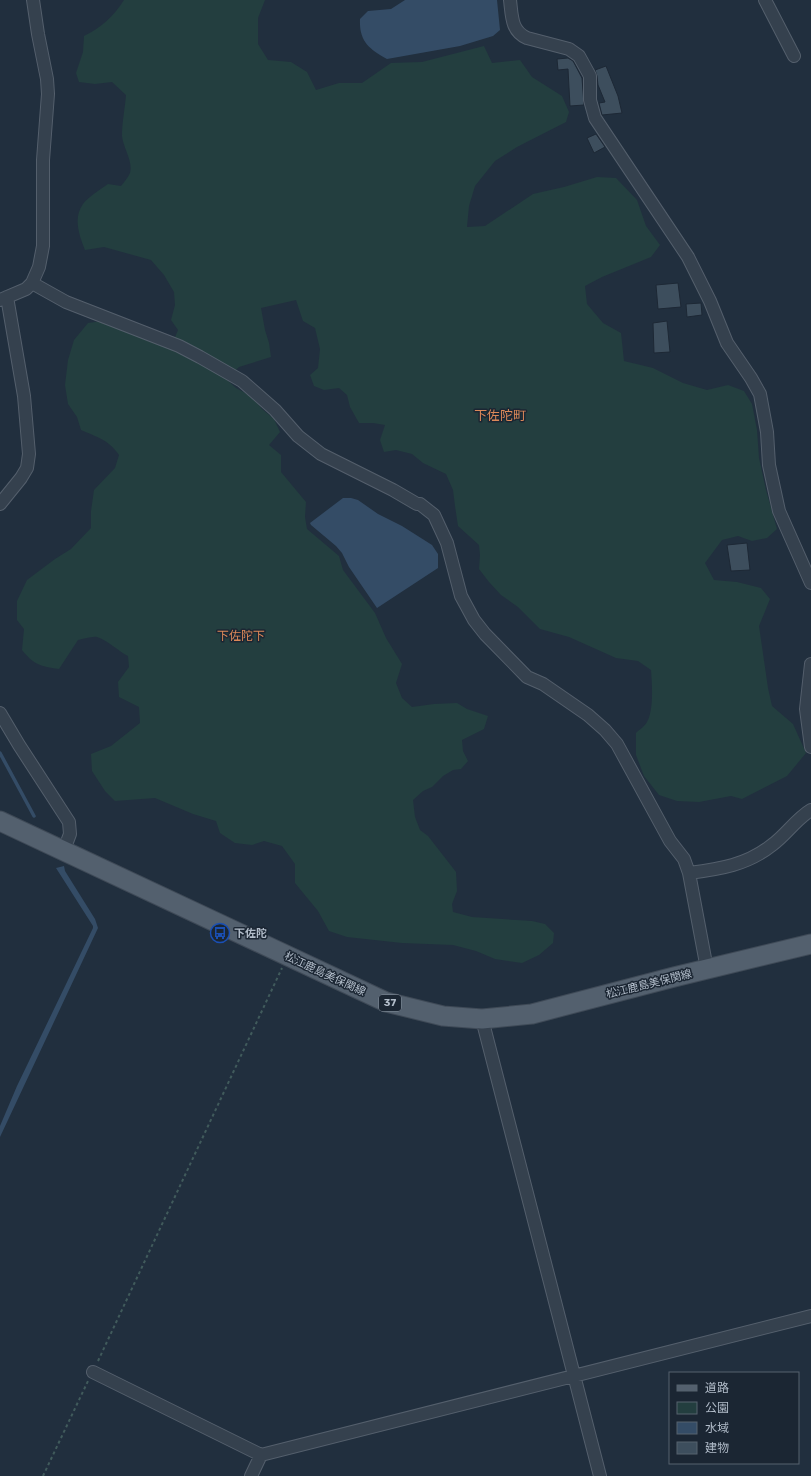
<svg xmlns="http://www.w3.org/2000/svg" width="811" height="1476" font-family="Rubik,'Noto Sans JP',sans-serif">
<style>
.green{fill:#233e3f}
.water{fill:#344c66}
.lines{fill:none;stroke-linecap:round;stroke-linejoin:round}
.stream{stroke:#344c66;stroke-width:3.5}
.building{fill:#3d4e5d;stroke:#1d2835}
.street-casing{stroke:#545f6c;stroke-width:14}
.primary-casing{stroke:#3f4a57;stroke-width:21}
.path{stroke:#415b5c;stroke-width:2;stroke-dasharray:3 3;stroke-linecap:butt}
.street{stroke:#35414e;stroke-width:12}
.primary{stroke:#53606e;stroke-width:19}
.labels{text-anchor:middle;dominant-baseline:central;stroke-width:3;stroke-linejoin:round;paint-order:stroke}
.shield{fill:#1b2633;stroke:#848f9c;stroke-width:1}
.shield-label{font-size:10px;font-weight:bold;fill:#b1bcc9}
.poi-label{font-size:11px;font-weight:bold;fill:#b1bcc9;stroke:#1b2633;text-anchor:start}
.street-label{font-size:11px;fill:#b1bcc9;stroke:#1b2633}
.neighbourhood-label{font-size:12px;fill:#dc8959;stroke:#1b2633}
.quarter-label{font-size:13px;fill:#dc8959;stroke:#1b2633}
</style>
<rect width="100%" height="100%" fill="#212f3e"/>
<path class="green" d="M 124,0 L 265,0 L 258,18 L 258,44 L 268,60 L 291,62 L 307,72 L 316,90 L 339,83 L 362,83 L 391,63 L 422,62 L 484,46 L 492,63 L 520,60 L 532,77 L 562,96 L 569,112 L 566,122 L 517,147 L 495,161 L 475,186 L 469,206 L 467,227 L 485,226 L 533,194 L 564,187 L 597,177 L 616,178 L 637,200 L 646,226 L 660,245 L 651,257 L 602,277 L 585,286 L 587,304 L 603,323 L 621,333 L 624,361 L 653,368 L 683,383 L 707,390 L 728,385 L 744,391 L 752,404 L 757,430 L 759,458 L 766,490 L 777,529 L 767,538 L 752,541 L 738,536 L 722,540 L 705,563 L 714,580 L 737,582 L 761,588 L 770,599 L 759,626 L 768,688 L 772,706 L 793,724 L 806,753 L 787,776 L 742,799 L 731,796 L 699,802 L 677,801 L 659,795 L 644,776 L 636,755 L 636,733 C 639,730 645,726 647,722 C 654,710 652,683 651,670 L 638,661 L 616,658 L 569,637 L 540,629 L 518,607 L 501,595 L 489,582 L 479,569 L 480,555 L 479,545 L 458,526 L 455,506 L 453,490 L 446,474 L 423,463 L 412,454 L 396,450 L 384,452 L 380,440 L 385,425 L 373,423 L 359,423 L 350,407 L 347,395 L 339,388 L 324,390 L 314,386 L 310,375 L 318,368 L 320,349 L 315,328 L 303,321 L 296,300 L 261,308 L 265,330 L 269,343 L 271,357 L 239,367 L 226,379 L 236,388 L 251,396 L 262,409 L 274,419 L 280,432 L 269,445 L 281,455 L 281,472 L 306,502 L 305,517 L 307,529 L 339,556 L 343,570 L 375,613 L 386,638 L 402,664 L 396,683 L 402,698 L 412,707 L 434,704 L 457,703 L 467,709 L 488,716 L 484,729 L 462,740 L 463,751 L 468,761 L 461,769 L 453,770 L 443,776 L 432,787 L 423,791 L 413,800 L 415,817 L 420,830 L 428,836 L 456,872 L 457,891 L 452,904 L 453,912 L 472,917 L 532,921 L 545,924 L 554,933 L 553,943 L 539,955 L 522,963 L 495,959 L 476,951 L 453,945 L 402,943 L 347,937 L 329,931 L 318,911 L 295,883 L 295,864 L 282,846 L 264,841 L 252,845 L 235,843 L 220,833 L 216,821 L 193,814 L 155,798 L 115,801 L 105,791 L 92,771 L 91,754 L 111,746 L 140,723 L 139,707 L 119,697 L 118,682 L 129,667 L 128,656 C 118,651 109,641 97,637 C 92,636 84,639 78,640 L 59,669 C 40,666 34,665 22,650 L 24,629 L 17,620 L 17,601 L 27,580 L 55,559 L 71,549 L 91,528 L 91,511 L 94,490 L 115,468 L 119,455 C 109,440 97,437 81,430 L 77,417 L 68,404 L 65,385 L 68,360 L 74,340 L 88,323 L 102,321 L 153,343 L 171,347 L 178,330 L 171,320 L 175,305 L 174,292 L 164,275 L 151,260 L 104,247 L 85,250 C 79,235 73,218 83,204 C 88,197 101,189 108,184 L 121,186 C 124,182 127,179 129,175 C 135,164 123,148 122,136 C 122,122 125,108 126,95 L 112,82 L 95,84 L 79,82 L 76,73 L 83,52 L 84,36 C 101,28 114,16 124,0 Z"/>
<path class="water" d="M 405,0 L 497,0 L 500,30 L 493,36 L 460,46 L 387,59 C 369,49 359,41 360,19 L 368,11 L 391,9 Z
M 343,498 L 351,498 L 358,500 L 378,514 L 402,526 L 432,545 L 438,554 L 438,568 L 377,608 L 349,567 L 342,553 L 336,546 L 311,525 L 310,523 Z
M 64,866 L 65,871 L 95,919 L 98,928 L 0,1137 L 0,1126 L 17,1086 L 93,928 L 93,926 L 56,868 Z"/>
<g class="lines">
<path class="stream" d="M 0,753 L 34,816"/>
</g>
<path class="building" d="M 568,58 L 573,61 L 582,78 L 584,105 L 570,106 L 568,69 L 558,70 L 557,59 Z
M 606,66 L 618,96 L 622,113 L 602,115 L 599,103 L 605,102 L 598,85 L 597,76 L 595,70 Z
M 596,134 L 605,147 L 594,153 L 587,138 Z
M 678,283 L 681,307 L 658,309 L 656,285 Z
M 701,303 L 702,315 L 687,317 L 686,304 Z
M 667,321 L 670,352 L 654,353 L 653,323 Z
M 747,543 L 750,570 L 731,571 L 727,545 Z"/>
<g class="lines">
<g class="street-casing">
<path id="street" d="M 510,0 C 512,16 511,31 527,38 L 569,49 L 579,56 L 590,76 L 590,100 L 595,118 L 688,257 L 710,301 L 727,343 L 751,378 L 760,394 L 767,432 L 769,465 L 779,511 L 811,583
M 765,0 L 794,56
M 32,283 L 66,302 L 179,346 L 200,357 L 242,381 L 275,410 L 298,436 L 321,454 L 393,490 L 417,504 L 420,504 L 434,515 L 447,543 L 461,596 L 474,620 L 485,634 L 527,677 L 543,684 L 588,715 L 605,730 L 617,744 L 670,841 L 684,859 L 689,873 L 707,969
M 0,300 L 26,289 L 32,283 L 39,267 L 43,246 L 43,160 L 48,94 L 47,79 L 38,34 L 33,0
M 0,504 L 21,478 L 27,468 L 29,454 L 24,396 L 7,297
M 811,664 L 806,709 L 811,747
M 0,713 L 19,745 L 69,822 L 70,834 L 64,850
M 689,873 C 720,869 747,865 772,845 C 786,835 796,819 811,810
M 482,1019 L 600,1476
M 93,1372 L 261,1455 L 811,1316
M 251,1476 L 261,1455"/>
</g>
<g class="primary-casing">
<path id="primary" d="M 0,821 L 386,1002 L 443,1016 L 482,1019 L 532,1014 L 674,977 L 811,944"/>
</g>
<path class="path" d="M 98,1361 L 282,968
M 43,1476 L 88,1381"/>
<use href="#street" class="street"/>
<use href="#primary" class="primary"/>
</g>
<defs>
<g id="bus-ring" transform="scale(1)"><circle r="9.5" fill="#1b2633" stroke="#1a4fb4" stroke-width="1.5"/><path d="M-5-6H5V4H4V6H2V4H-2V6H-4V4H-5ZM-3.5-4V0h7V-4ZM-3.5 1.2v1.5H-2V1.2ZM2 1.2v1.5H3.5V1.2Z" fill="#1a4fb4"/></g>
</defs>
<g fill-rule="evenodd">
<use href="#bus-ring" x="220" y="933"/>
</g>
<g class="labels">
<rect class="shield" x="379" y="995" width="22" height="16" rx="3"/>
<g class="shield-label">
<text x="390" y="1003">37</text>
</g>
<g class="poi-label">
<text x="234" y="933">下佐陀</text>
</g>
<g class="street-label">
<text transform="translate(325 974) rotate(25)">松江鹿島美保関線</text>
<text transform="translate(649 984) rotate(-14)">松江鹿島美保関線</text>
</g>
<g class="neighbourhood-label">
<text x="241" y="636">下佐陀下</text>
</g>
<g class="quarter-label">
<text x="500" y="415">下佐陀町</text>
</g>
</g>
<rect x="669" y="1372" width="130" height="92" fill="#1b2633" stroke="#57626f"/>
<rect x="677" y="1385" width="20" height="6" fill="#53606e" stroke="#57626f"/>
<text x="705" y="1392" font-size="12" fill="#b1bcc9">道路</text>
<rect x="677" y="1402" width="20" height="12" fill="#233e3f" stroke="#57626f"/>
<text x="705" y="1412" font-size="12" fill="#b1bcc9">公園</text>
<rect x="677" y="1422" width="20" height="12" fill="#344c66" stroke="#57626f"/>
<text x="705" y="1432" font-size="12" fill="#b1bcc9">水域</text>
<rect x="677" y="1442" width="20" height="12" fill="#3d4e5d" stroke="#57626f"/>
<text x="705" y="1452" font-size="12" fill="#b1bcc9">建物</text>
</svg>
